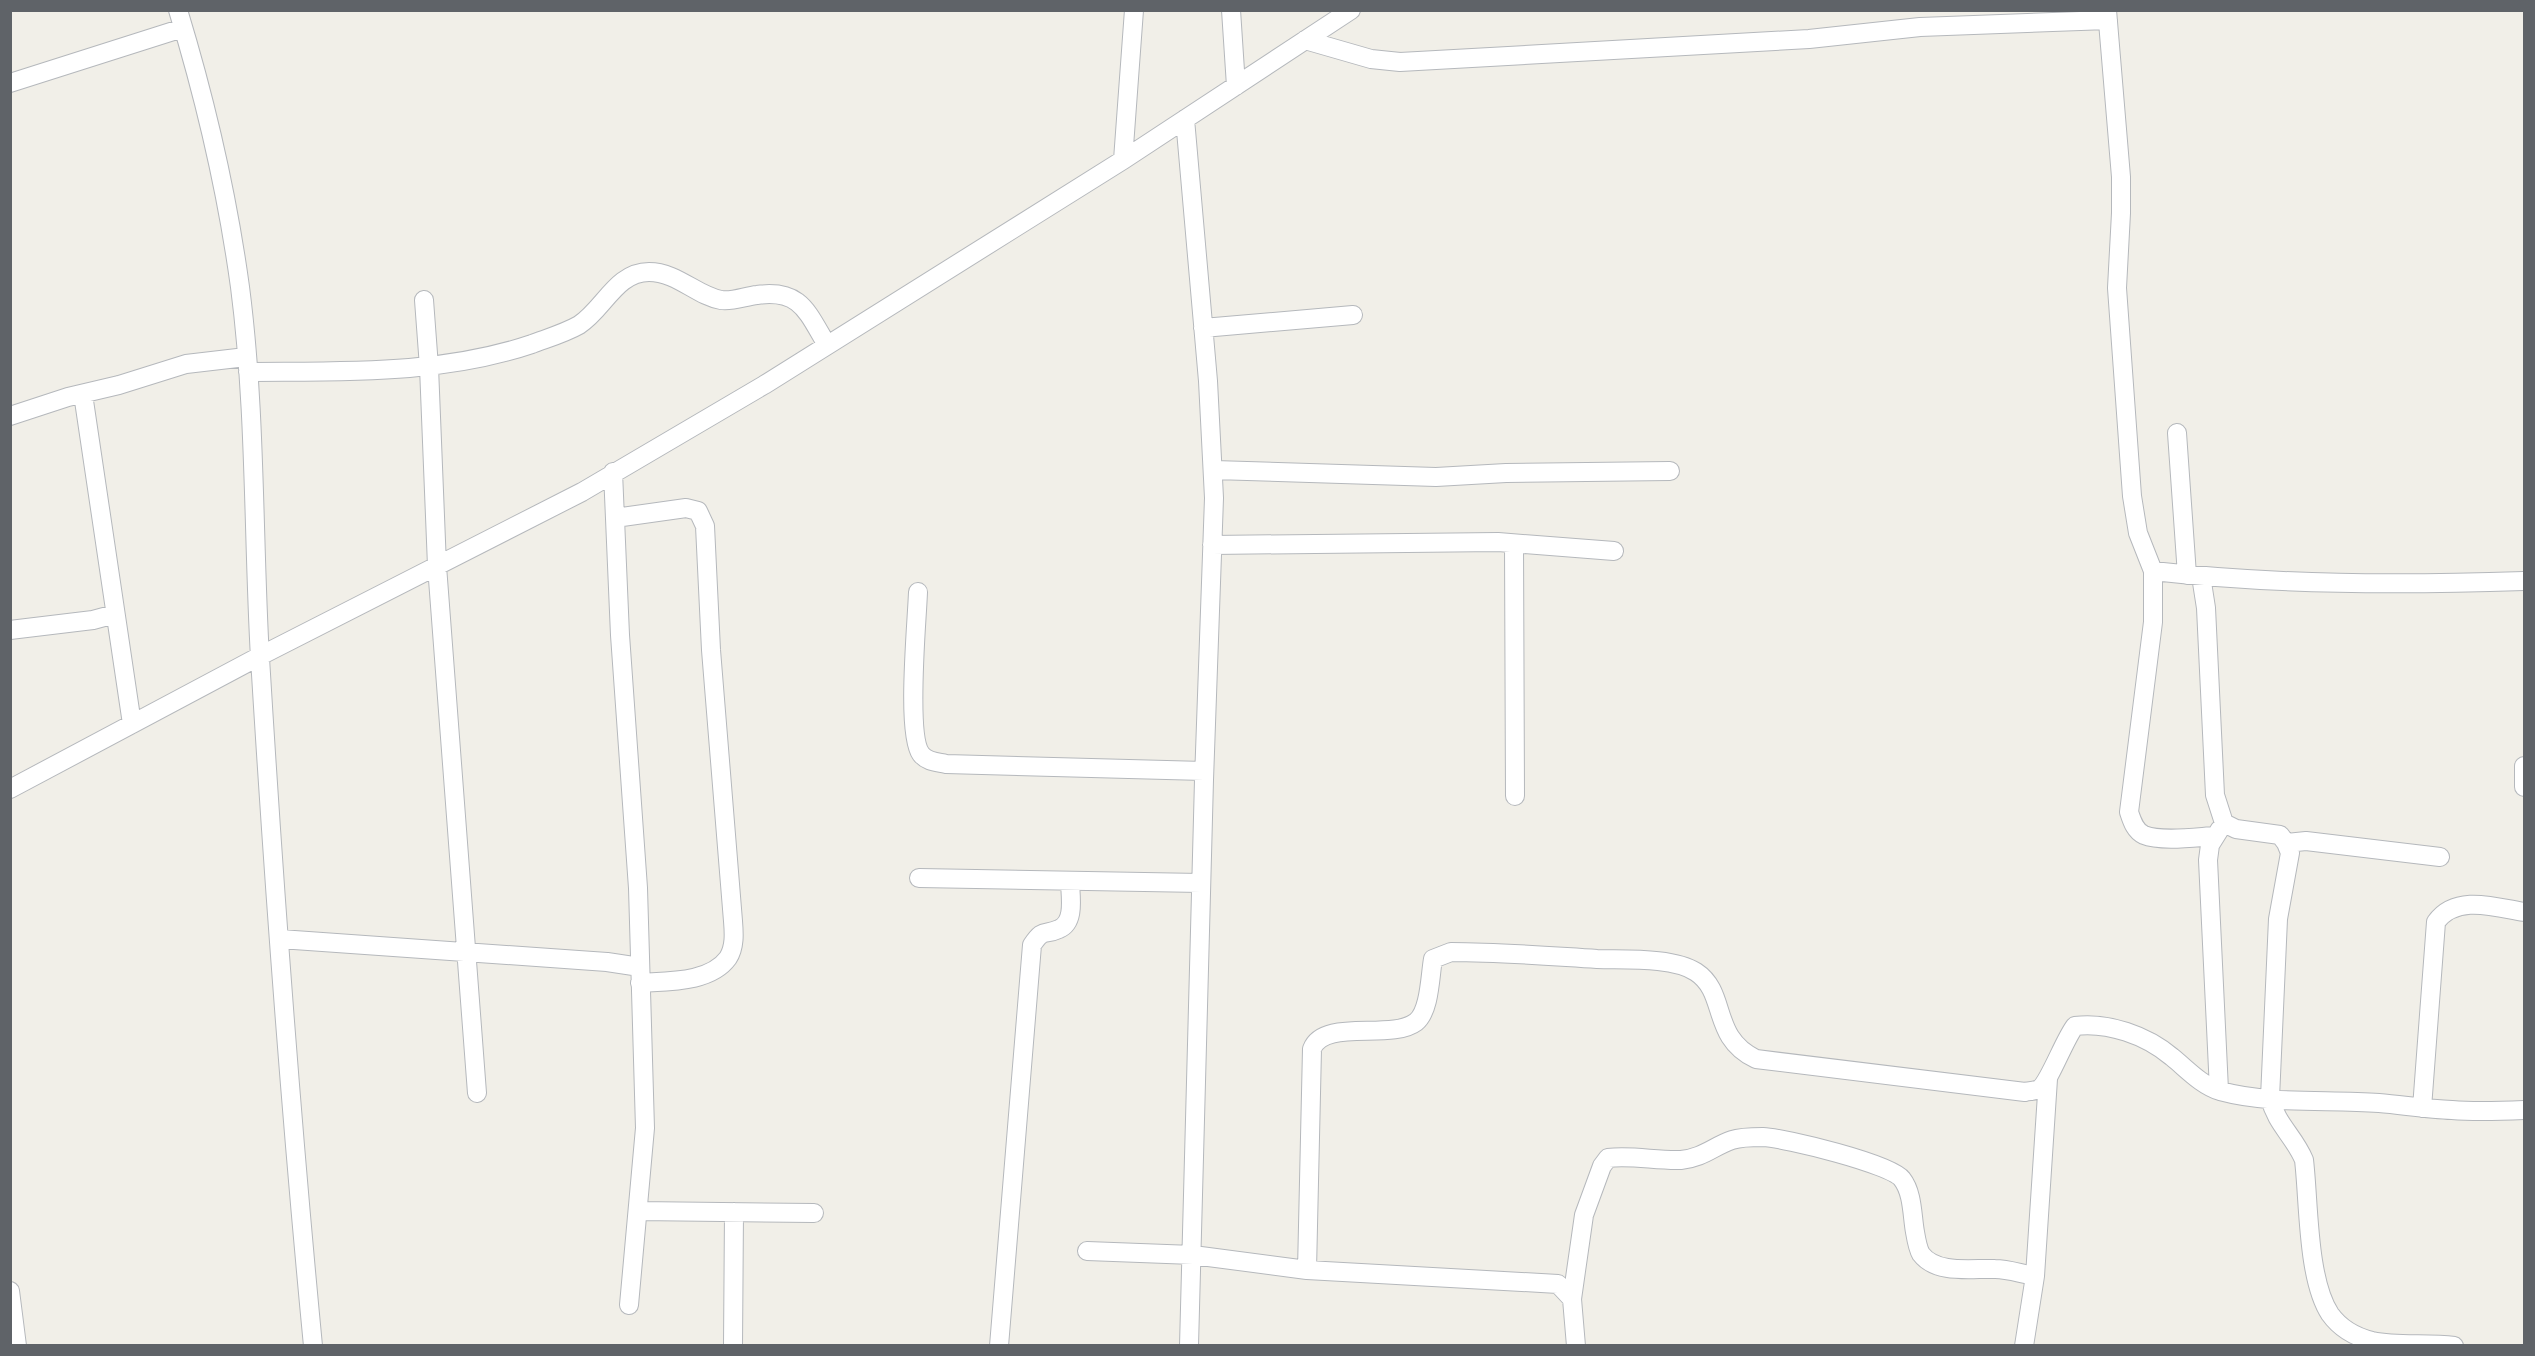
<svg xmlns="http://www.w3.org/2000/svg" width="2535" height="1356" font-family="'Roboto Condensed',sans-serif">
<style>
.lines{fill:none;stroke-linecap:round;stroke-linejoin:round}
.minor-casing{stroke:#b5b8bc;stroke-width:20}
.minor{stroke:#fff;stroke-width:18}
</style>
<rect width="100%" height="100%" fill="#f1efe8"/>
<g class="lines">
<g class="minor-casing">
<path id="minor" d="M 178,10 C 206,102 227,192 240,287 C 256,410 253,535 260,658 C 274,888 291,1117 313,1346
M 1231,10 L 1236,86
M 2107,10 L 2121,177 L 2121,213 L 2117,288 L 2132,496 L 2138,533 L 2153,571 L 2153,622 L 2129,812 C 2132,821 2135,831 2144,835 C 2161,842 2197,837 2215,836
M 1305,40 L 1371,59 L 1400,62 L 1809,39 L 1920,27 L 2108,20
M 10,83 L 183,28
M 1185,119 L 1208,381 L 1214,498 L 1204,780 L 1189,1346
M 1123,160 L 1134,10
M 424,300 L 429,367 L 437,566 L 477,1093
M 1203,328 L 1353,315
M 248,372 C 344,371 440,375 532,344 C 548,338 565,333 579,325 C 604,309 616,272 649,272 C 677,272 697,296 721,300 C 732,302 746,296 757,295 C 801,289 807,312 827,345
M 83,394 L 132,724
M 10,416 L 68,397 L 119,385 L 186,364 L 246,357
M 2177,433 L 2187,575
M 1214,470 L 1436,477 L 1506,473 L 1670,471
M 613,472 L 620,635 L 638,888 L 645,1128 L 629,1305
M 615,518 L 686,508 L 698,511 L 705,526 L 711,650 L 733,921 C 734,933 735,947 728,958 C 710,983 667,981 640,983
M 1514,544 L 1515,796
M 1212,545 L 1498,542 L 1614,551
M 2153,571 C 2276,585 2401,585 2524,581
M 2201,576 L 2206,608 L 2215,795 L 2224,823 L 2236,829 L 2280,835 L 2286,843 L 2290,853 L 2278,919 L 2270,1098 C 2276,1124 2294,1136 2304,1160 C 2309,1201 2307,1279 2330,1314 C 2340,1328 2356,1337 2372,1341 C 2399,1347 2427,1342 2454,1346
M 918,592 C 917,622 906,734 921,754 C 927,762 937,762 946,764 L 1204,771
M 10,630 L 93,620 L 115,614
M 2524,766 L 2524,787
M 10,789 L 260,656 L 582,492 L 764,385 L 1123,160 L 1351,10
M 2286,843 L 2306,841 L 2440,857
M 919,878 L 1201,883
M 280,939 L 607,962 L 640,967
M 2219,1090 L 2208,860 L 2210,845 L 2220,829
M 2422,1108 L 2436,922 C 2456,894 2495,907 2524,912
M 638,1211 L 814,1213
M 1087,1251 L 1193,1255 L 1307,1270 L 1558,1284 L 1572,1299 L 1576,1346
M 1307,1270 L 1312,1049 C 1324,1018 1391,1041 1416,1022 C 1430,1011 1430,975 1433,959 L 1451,952 C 1500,952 1548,956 1597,959 C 1624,960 1673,957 1696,972 C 1728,993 1710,1037 1756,1059 L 2025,1092 C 2029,1091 2035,1091 2039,1089 C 2049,1083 2064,1040 2075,1026 C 2108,1022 2146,1035 2172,1057 C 2187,1069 2201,1085 2220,1091 C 2272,1105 2327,1099 2379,1103 C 2403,1105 2427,1109 2452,1110 C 2476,1112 2500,1111 2524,1110
M 10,1291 L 17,1346
M 1572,1299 L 1584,1215 L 1602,1166 L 1608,1158 C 1632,1155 1657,1161 1681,1160 C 1703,1158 1714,1146 1732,1140 C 1741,1137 1754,1137 1763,1137 C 1785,1138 1891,1164 1902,1179 C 1913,1193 1912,1216 1915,1232 C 1916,1238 1918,1249 1921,1254 C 1937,1275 1973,1268 1995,1269 C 2008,1269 2022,1274 2035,1276
M 733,1346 L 734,1212
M 999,1346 L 1032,945 C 1044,927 1044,936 1059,929 C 1076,922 1070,895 1070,881
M 2024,1346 L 2035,1276 L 2048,1079"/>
</g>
<use href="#minor" class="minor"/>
</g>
<rect width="2535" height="1356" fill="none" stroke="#5f6368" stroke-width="24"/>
</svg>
